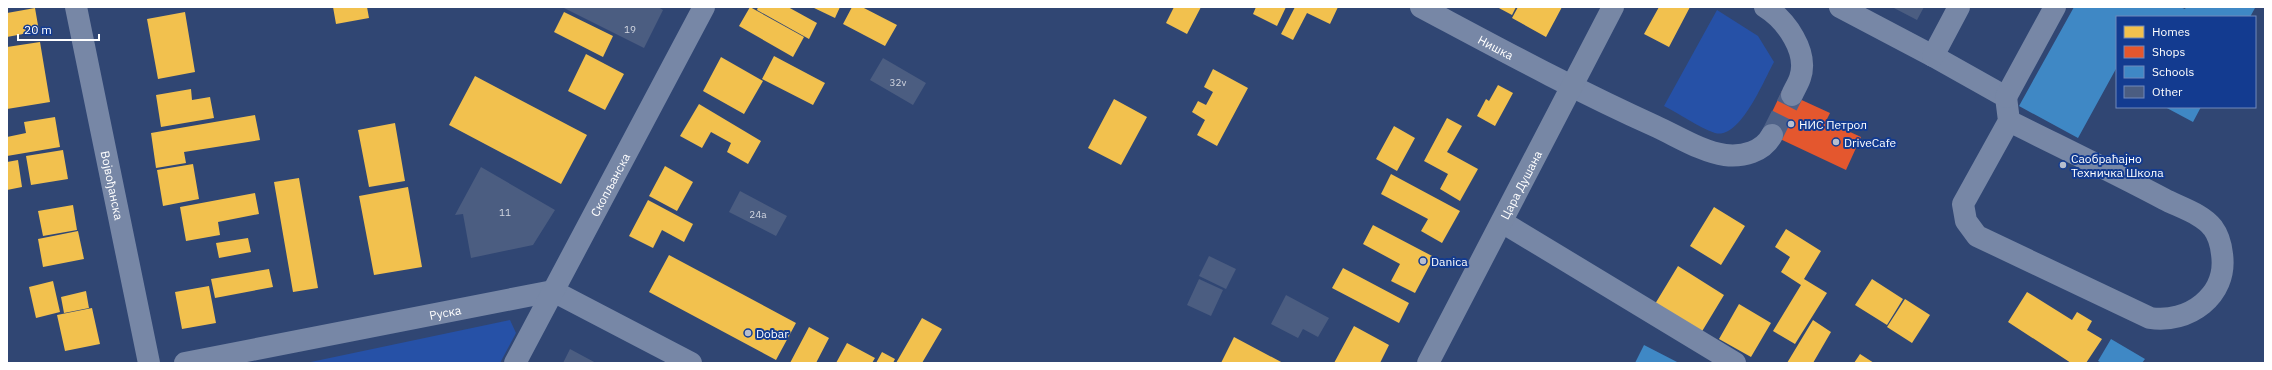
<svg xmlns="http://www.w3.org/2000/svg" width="2272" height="370" font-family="'IBM Plex Sans',sans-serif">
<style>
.green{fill:#2651a7}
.homes{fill:#f2c14e}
.shops{fill:#e4572e}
.schools{fill:#3f88c5}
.building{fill:#4b5d81}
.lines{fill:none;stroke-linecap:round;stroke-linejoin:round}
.minor-tunnel{stroke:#4f6288;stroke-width:22;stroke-dasharray:22 11;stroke-linecap:butt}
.minor{stroke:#7787a6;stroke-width:22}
.major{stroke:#7787a5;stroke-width:22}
.poi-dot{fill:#b7bece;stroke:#133b90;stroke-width:1.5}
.labels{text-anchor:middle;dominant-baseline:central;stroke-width:4;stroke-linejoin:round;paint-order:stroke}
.number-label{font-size:10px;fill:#d2d6e0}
.street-label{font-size:12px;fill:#fff;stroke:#133b90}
.poi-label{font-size:12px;fill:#fff;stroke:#133b90;text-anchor:start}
</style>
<rect width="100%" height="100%" fill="#304673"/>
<path class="green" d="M 1717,10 L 1758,36 L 1774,62 C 1764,80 1740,140 1715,133 C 1698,127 1680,114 1664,106 Z
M 510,320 L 516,333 L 500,363 L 306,363 Z"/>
<path class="homes" d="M 333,7 L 367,7 L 369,18 L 336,24 Z
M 750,7 L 804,37 L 793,57 L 739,26 Z
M 758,7 L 788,7 L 817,23 L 809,39 L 757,10 Z
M 812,7 L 840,7 L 835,18 Z
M 852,7 L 862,7 L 897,25 L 885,46 L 843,24 Z
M 1174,7 L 1201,7 L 1187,34 L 1166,23 Z
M 1256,7 L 1286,7 L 1277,26 L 1253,14 Z
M 1295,7 L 1338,7 L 1330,24 L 1307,13 L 1293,40 L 1281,34 Z
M 1497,7 L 1516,7 L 1512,15 Z
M 1518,7 L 1562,7 L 1546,37 L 1512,18 Z
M 1659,7 L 1690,7 L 1669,47 L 1644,34 Z
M 35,8 L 39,31 L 7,37 L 7,13 Z
M 185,12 L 195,72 L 158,79 L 147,19 Z
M 564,12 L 613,36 L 603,57 L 554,32 Z
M 40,42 L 50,102 L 7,109 L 7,47 Z
M 586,54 L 624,74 L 605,110 L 568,91 Z
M 774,56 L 825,83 L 813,105 L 762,79 Z
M 721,57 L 763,81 L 744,114 L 703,91 Z
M 1213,69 L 1248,88 L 1217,146 L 1197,135 L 1205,120 L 1192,112 L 1198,101 L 1206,105 L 1213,92 L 1204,87 Z
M 475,76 L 587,135 L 561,184 L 449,125 Z
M 1498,85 L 1513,93 L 1495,126 L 1477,116 L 1486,99 L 1489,101 Z
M 191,89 L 192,100 L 210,97 L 214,118 L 161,127 L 156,95 Z
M 1114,99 L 1147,117 L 1121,165 L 1088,148 Z
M 699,104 L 761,141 L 748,164 L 727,152 L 731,143 L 711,132 L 702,148 L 680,136 Z
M 255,115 L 260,140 L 184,152 L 186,163 L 156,168 L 151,133 Z
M 55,117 L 60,147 L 7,156 L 7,137 L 26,133 L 24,122 Z
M 1447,118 L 1462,126 L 1447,152 L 1478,169 L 1460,201 L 1440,189 L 1448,174 L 1424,161 Z
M 395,123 L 405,181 L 369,187 L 358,130 Z
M 1394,126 L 1415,138 L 1397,171 L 1376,159 Z
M 63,150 L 68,179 L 31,185 L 26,156 Z
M 18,160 L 22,187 L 7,190 L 7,162 Z
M 193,164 L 199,199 L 163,206 L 157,170 Z
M 665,166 L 693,182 L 677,211 L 649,196 Z
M 1391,174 L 1460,211 L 1442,243 L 1421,231 L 1428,219 L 1381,194 Z
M 299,178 L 318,288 L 293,292 L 274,182 Z
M 408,187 L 422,267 L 374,275 L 359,196 Z
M 255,193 L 259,214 L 218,222 L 220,235 L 186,241 L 180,207 Z
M 648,200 L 693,224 L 684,242 L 662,230 L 653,248 L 629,236 Z
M 73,205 L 77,230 L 43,236 L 38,211 Z
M 1714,207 L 1745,226 L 1721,265 L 1690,246 Z
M 1373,225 L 1434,257 L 1415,293 L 1391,281 L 1400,264 L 1363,244 Z
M 1786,229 L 1821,251 L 1804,279 L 1827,293 L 1795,344 L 1773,331 L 1801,285 L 1781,272 L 1790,257 L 1775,247 Z
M 78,231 L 84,259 L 43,267 L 38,239 Z
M 248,238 L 251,252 L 219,258 L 216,243 Z
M 669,255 L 796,323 L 776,360 L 649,292 Z
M 1678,266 L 1724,295 L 1701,333 L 1655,304 Z
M 1343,268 L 1409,303 L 1399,323 L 1332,288 Z
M 269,269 L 273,287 L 215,298 L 211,279 Z
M 1872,279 L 1903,299 L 1887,325 L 1855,305 Z
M 53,281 L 60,312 L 36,318 L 29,287 Z
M 209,286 L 216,323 L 182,329 L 175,292 Z
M 86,291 L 89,308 L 64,313 L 61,297 Z
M 2027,292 L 2072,320 L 2077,312 L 2092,321 L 2087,330 L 2102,339 L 2086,363 L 2071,363 L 2008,322 Z
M 1905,299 L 1930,315 L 1912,343 L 1887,327 Z
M 1739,304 L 1771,323 L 1751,357 L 1719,339 Z
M 92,308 L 100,344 L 65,351 L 57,315 Z
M 922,318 L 942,329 L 922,363 L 896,363 Z
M 1813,320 L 1831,332 L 1813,363 L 1787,363 Z
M 1354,326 L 1389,345 L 1380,363 L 1334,363 Z
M 809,327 L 829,338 L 816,363 L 790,363 Z
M 1234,337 L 1283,363 L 1221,363 Z
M 847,343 L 875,358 L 872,363 L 836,363 Z
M 882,352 L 895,359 L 893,363 L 876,363 Z
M 1860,354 L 1874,363 L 1854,363 Z"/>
<path class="shops" d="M 1782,91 L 1830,113 L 1826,121 L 1861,137 L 1846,170 L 1763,131 Z"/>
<path class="schools" d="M 2074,7 L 2180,7 L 2185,9 L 2186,7 L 2255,8 L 2250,17 L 2117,17 L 2117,67 L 2078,138 L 2019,106 Z
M 2165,107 L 2201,107 L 2193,122 Z
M 2111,339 L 2145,359 L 2142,363 L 2102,363 L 2098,361 Z
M 1644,345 L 1679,363 L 1635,363 Z"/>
<path class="building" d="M 562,7 L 658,7 L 663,10 L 644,48 Z
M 1892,7 L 1924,7 L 1917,20 Z
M 883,58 L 926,83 L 913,105 L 870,80 Z
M 481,167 L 555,210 L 533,245 L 471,258 L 463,214 L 455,215 Z
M 740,191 L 787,216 L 776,236 L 729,212 Z
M 1209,256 L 1236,269 L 1226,289 L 1199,276 Z
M 1199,279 L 1223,290 L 1211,316 L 1187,305 Z
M 1286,295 L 1329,318 L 1318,337 L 1303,329 L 1298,338 L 1271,324 Z
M 570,349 L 596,363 L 563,363 Z"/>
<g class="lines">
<path class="minor-tunnel" d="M 1772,135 L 1792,95"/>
<g class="minor">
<path id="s1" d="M 76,7 L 149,363"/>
<path id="s2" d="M 1421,7 C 1498,48 1575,90 1655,126 C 1677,136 1702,152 1725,155 C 1743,157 1763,152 1772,135"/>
<path d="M 1765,7 C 1786,20 1809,52 1800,78 C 1798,84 1794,90 1792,95"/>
<path d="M 1840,7 L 1933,56 L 2006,97 L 2009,121 L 1963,204 L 1966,221 L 1977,236 L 2150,318 C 2188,324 2228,296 2222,254 C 2221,245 2219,236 2213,228 C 2203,214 2179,207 2164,199 C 2113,172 2061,147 2009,121"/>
<path d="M 1933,56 L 1959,7"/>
<path d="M 2006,97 L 2055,7"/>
<path d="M 1502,222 L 1735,363"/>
<path id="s3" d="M 185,363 L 553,291 L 691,363"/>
<path id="s4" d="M 515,363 L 704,7"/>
</g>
<path class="major" id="s5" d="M 1428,363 L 1613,7"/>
</g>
<g class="poi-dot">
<circle cx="1791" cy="124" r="4"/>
<circle cx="1836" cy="142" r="4"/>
<circle cx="2063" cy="165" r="4"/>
<circle cx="1423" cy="261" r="4"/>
<circle cx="748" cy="333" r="4"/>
</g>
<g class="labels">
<g class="number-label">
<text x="630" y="29">19</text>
<text x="898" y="82">32v</text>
<text x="505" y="212">11</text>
<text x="758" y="214">24a</text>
</g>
<g class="street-label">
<text stroke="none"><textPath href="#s2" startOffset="85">Нишка</textPath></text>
<text stroke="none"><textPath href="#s1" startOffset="182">Војвођанска</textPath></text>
<text stroke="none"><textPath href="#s4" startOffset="202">Скопљанска</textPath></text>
<text stroke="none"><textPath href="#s5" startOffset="201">Цара Душана</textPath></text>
<text stroke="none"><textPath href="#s3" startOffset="265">Руска</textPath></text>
</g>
<g class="poi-label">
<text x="1799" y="124">НИС Петрол</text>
<text x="1844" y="142">DriveCafe</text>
<text x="2071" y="158">Саобраћајно<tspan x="2071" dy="14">Техничка Школа</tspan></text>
<text x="1431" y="261">Danica</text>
<text x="756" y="333">Dobar</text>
</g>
</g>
<rect width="2272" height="370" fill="none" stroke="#ffffff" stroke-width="16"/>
<rect x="2116" y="16" width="140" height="92" fill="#133b90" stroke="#7189bc"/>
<rect x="2124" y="26" width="20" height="12" fill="#f2c14e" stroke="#7189bc"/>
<text x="2152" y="36" font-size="12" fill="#ffffff">Homes</text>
<rect x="2124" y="46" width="20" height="12" fill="#e4572e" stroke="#7189bc"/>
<text x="2152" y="56" font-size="12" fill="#ffffff">Shops</text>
<rect x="2124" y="66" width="20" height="12" fill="#3f88c5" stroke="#7189bc"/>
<text x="2152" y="76" font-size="12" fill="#ffffff">Schools</text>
<rect x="2124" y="86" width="20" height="12" fill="#4b5d81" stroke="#7189bc"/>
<text x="2152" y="96" font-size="12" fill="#ffffff">Other</text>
<path d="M18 34v6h81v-6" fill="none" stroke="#ffffff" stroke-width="2"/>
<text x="24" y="34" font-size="12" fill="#ffffff" stroke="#133b90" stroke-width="3" paint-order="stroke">20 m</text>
</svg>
